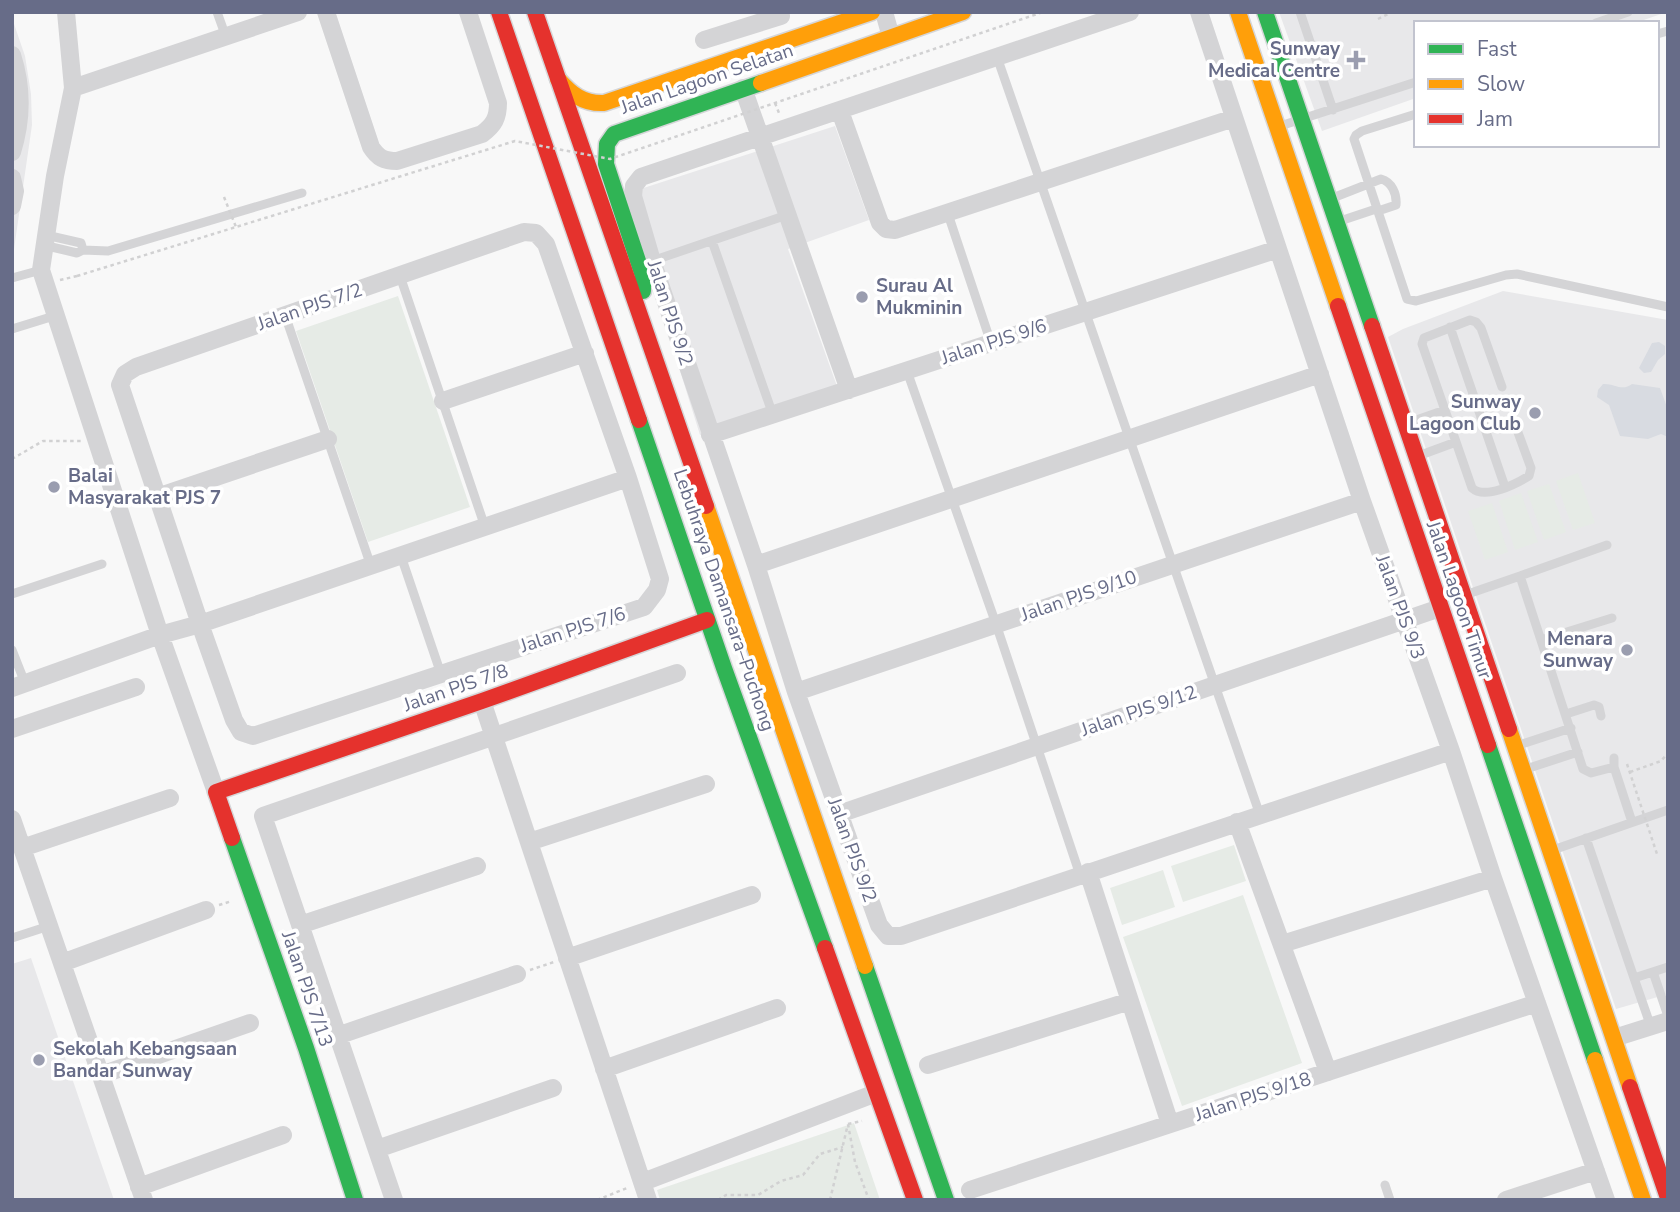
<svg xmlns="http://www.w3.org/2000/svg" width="1680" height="1212" font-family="'Nunito Sans',sans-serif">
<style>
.built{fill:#e8e8ea}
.green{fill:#e6ebe6}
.water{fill:#d8dbe1}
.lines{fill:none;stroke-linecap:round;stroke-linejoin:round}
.fast-casing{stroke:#d5d6d8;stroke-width:19}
.slow-casing{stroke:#d5d6d8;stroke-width:19}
.jam-casing{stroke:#d5d6d8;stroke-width:19}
.path{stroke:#d1d1d2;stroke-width:2.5;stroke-dasharray:3.5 3.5;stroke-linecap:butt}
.lane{stroke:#d4d4d6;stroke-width:9}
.street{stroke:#d4d4d6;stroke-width:18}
.fast{stroke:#30b455;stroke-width:16}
.slow{stroke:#ff9f0a;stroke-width:16}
.jam{stroke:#e5322d;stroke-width:16}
.path-bridge{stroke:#d1d1d2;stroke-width:2.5;stroke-dasharray:3.5 3.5;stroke-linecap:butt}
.poi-dot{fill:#9a9daf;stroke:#fff;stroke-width:2.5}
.labels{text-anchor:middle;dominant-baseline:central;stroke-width:7;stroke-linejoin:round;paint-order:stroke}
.poi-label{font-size:19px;font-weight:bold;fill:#676c88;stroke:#fff;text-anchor:end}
.street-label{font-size:19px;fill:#676c88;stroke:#fff}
</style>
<rect width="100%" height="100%" fill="#f8f8f8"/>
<path class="built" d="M 1279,12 L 1667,12 L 1635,23 L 1416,23 L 1416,98 L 1322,131 Z
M 12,18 L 25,56 L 31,94 L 32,125 L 12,263 Z
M 835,126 L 869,220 L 788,249 L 838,389 L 700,435 L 625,194 Z
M 1503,291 L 1668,320 L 1668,994 L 1616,1009 L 1388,337 L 1403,329 Z
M 31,958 L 99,1157 L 114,1200 L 12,1200 L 12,964 Z"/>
<path class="green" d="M 398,296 L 470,507 L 368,542 L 296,331 Z
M 1578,473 L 1595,523 L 1573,530 L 1556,481 Z
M 1549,484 L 1566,532 L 1544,540 L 1527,491 Z
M 1521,493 L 1538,542 L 1515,550 L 1499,501 Z
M 1492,503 L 1508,552 L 1485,560 L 1468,511 Z
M 1234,845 L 1246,881 L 1183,902 L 1171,866 Z
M 1163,870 L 1175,907 L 1122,925 L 1110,888 Z
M 1243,895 L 1302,1063 L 1182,1106 L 1123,937 Z
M 854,1123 L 880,1200 L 660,1200 L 657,1190 Z"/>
<path class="water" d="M 1659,342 L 1665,346 L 1665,354 L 1658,360 L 1651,372 L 1644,373 L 1639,368 L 1652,343 Z
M 1603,384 C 1614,383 1622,392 1632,384 L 1660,388 L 1668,410 L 1668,437 L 1661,434 L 1648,439 L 1620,436 L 1609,405 L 1597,397 L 1598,390 Z"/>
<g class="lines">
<g class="fast-casing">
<path id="fast" d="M 1265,12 L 1372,326
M 643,291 L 643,276 L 606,164 L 607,144 L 614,134 L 761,83
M 639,420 L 724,668 L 825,948
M 1488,745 L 1595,1060
M 232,838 L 306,1048 L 355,1200
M 865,966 L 946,1200"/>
</g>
<g class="slow-casing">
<path id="slow" d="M 1238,12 L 1338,306
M 558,79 C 571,94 583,104 604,103 L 872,12
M 761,83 L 963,12
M 706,506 L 865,966
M 1509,729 L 1630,1087
M 1595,1060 L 1643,1200"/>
</g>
<g class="jam-casing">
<path id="jam" d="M 499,12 L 639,420
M 535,12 L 706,506
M 1338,306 L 1488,745
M 1372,326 L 1509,729
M 232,838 L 216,792 L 482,701 L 707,620
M 825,948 L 915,1200
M 1630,1087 L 1668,1198"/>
</g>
<path class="path" d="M 1378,19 L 1392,12
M 775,103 L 779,113
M 60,280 L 77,276
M 12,459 L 43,441 L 82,441
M 1630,772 L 1661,761 L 1668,753
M 219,905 L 232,901
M 530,970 L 554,962
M 848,1124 L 855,1162 L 869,1200
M 848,1124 L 862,1121
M 597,1200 L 627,1188
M 718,1200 L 726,1195 L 758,1195 L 781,1181 L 803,1175 L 820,1154 L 843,1147
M 830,1200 L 847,1128"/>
<path class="lane" d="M 217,12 L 226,37
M 1300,12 L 1333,110
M 1596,23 L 1628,12
M 1657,34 L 1668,31
M 997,57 L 1260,815
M 1416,114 L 1362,131 L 1356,135 L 1354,139 L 1407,299 L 1416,301 L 1506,275 L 1517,274 L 1668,307
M 1277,127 L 1416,82
M 1330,199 L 1381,179 C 1392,182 1397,194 1396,205 L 1381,210 L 1376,209 L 1337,222
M 948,214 L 991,343
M 46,235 L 81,243 L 83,250
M 712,241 L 773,415
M 43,245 L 77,253 L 83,250 L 108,251 L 302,193
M 652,261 L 787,215
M 400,276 L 485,527
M 12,278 L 41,270
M 285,315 L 371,566
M 1450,327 L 1505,487
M 12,329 L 54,316
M 907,371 L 996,624 L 1080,875
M 1502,387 L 1481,328 L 1476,322 L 1470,320 L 1424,338 L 1422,344 L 1472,488 C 1485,500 1516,484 1529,476 L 1531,468 L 1516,427
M 1405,424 L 1445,410
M 1418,456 L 1456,442
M 401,556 L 441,674
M 1520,576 L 1607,545
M 12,594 L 102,564
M 1465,595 L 1520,576 L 1583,769 L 1591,773 L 1614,767
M 1541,640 L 1612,618
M 12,650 L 25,683
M 1566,714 L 1594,705 L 1599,707 L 1601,716
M 1516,746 L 1571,728
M 1614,758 L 1614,767 L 1632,822
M 1523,770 L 1578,752
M 1586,838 L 1634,978 L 1668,967
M 1550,851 L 1668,810
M 12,938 L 49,926
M 1653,972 L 1668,1016
M 1634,978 L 1651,1027
M 1385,1185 L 1390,1200"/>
<path class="street" d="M 66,12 L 73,88 L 55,176 L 41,270 L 160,635 L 216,792
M 326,12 L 371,147 C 378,158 384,161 397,161 L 482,134 C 494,125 498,118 498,103 L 468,12
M 884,12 L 891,37
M 1130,12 L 641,177 L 634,186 L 633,196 L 652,261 L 756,565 L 796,692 L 879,925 L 888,936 L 901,936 L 1451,751
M 1199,12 L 1362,501 L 1451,751 L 1493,878 L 1606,1200
M 704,40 L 781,16
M 12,55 C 22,86 22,120 12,152
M 73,88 L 298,12
M 743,88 L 849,390
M 840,111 L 880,223 L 886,229 L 895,230 L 1234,118
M 12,178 L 15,191 L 12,206
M 443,401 L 585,353
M 710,435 L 1278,249
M 157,497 L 328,439
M 756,565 L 1320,374
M 12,688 L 160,635 L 200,624 L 120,385 L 125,374 L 136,367 L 524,232 L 536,233 L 546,244 L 628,478 L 660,579 L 657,590 L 644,607 L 253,736 L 241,732 L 234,720 L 200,624 L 628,478
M 796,692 L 1362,501
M 482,701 L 648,1200
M 12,729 L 136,687
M 839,814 L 1440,608
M 12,819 L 144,1200
M 1237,822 L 1328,1072
M 529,842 L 706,784
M 22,848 L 170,798
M 1088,872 L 1170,1124
M 300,925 L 477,866
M 1282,944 L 1493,878
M 567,958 L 752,895
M 62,963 L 206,910
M 337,1036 L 517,974
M 1614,1038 L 1668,1021
M 928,1065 L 1130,1001
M 604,1069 L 777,1008
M 101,1075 L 250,1023
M 377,1149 L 553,1088
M 643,1182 L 876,1093
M 139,1187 L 283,1135
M 970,1190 L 1537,1003
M 394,1200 L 263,816 L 677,673
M 1506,1200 L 1596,1171"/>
<use href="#fast" class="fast"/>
<use href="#slow" class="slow"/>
<use href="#jam" class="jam"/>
<path class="path-bridge" d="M 224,197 L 236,227
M 77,276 L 515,141 L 610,159 L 1043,12
M 1627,764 L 1657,854"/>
</g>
<g class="poi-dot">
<path d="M1352.5 49.5h7v7h7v7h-7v7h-7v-7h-7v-7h7z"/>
<circle cx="862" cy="297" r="7"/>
<circle cx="1535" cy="413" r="7"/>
<circle cx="54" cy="487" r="7"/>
<circle cx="1627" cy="650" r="7"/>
<circle cx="39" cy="1060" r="7"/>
</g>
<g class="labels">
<g class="poi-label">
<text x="1340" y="49">Sunway<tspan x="1340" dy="22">Medical Centre</tspan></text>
<text x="876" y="286" text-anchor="start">Surau Al<tspan x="876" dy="22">Mukminin</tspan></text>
<text x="1521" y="402">Sunway<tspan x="1521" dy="22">Lagoon Club</tspan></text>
<text x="68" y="476" text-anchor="start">Balai<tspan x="68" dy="22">Masyarakat PJS 7</tspan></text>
<text x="1613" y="639">Menara<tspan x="1613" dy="22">Sunway</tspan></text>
<text x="53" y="1049" text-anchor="start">Sekolah Kebangsaan<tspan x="53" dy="22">Bandar Sunway</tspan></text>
</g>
<g class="street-label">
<text transform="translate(707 79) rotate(-19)">Jalan Lagoon Selatan</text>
<text transform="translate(310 307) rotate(-19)">Jalan PJS 7/2</text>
<text transform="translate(670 313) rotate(72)">Jalan PJS 9/2</text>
<text transform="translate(994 342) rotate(-18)">Jalan PJS 9/6</text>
<text transform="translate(1079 596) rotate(-19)">Jalan PJS 9/10</text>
<text transform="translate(724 600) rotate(71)">Lebuhraya Damansara–Puchong</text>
<text transform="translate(1459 600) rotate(71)">Jalan Lagoon Timur</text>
<text transform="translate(1400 607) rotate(70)">Jalan PJS 9/3</text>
<text transform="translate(573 630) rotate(-18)">Jalan PJS 7/6</text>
<text transform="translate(456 688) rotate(-19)">Jalan PJS 7/8</text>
<text transform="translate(1139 711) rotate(-19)">Jalan PJS 9/12</text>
<text transform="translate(852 850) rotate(70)">Jalan PJS 9/2</text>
<text transform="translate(307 989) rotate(71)">Jalan PJS 7/13</text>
<text transform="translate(1253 1097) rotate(-18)">Jalan PJS 9/18</text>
</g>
</g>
<rect width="1680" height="1212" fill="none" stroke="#676c88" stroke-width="28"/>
<rect x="1414" y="21" width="245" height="126" fill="#ffffff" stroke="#c2c4cf" stroke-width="2"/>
<rect x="1428" y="44" width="35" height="10" fill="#30b455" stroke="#c2c4cf" stroke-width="2"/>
<text x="1477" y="56" font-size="21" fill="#676c88">Fast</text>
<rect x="1428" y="79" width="35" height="10" fill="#ff9f0a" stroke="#c2c4cf" stroke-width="2"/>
<text x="1477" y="91" font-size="21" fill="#676c88">Slow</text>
<rect x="1428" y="114" width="35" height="10" fill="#e5322d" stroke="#c2c4cf" stroke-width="2"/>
<text x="1477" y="126" font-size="21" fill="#676c88">Jam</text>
</svg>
